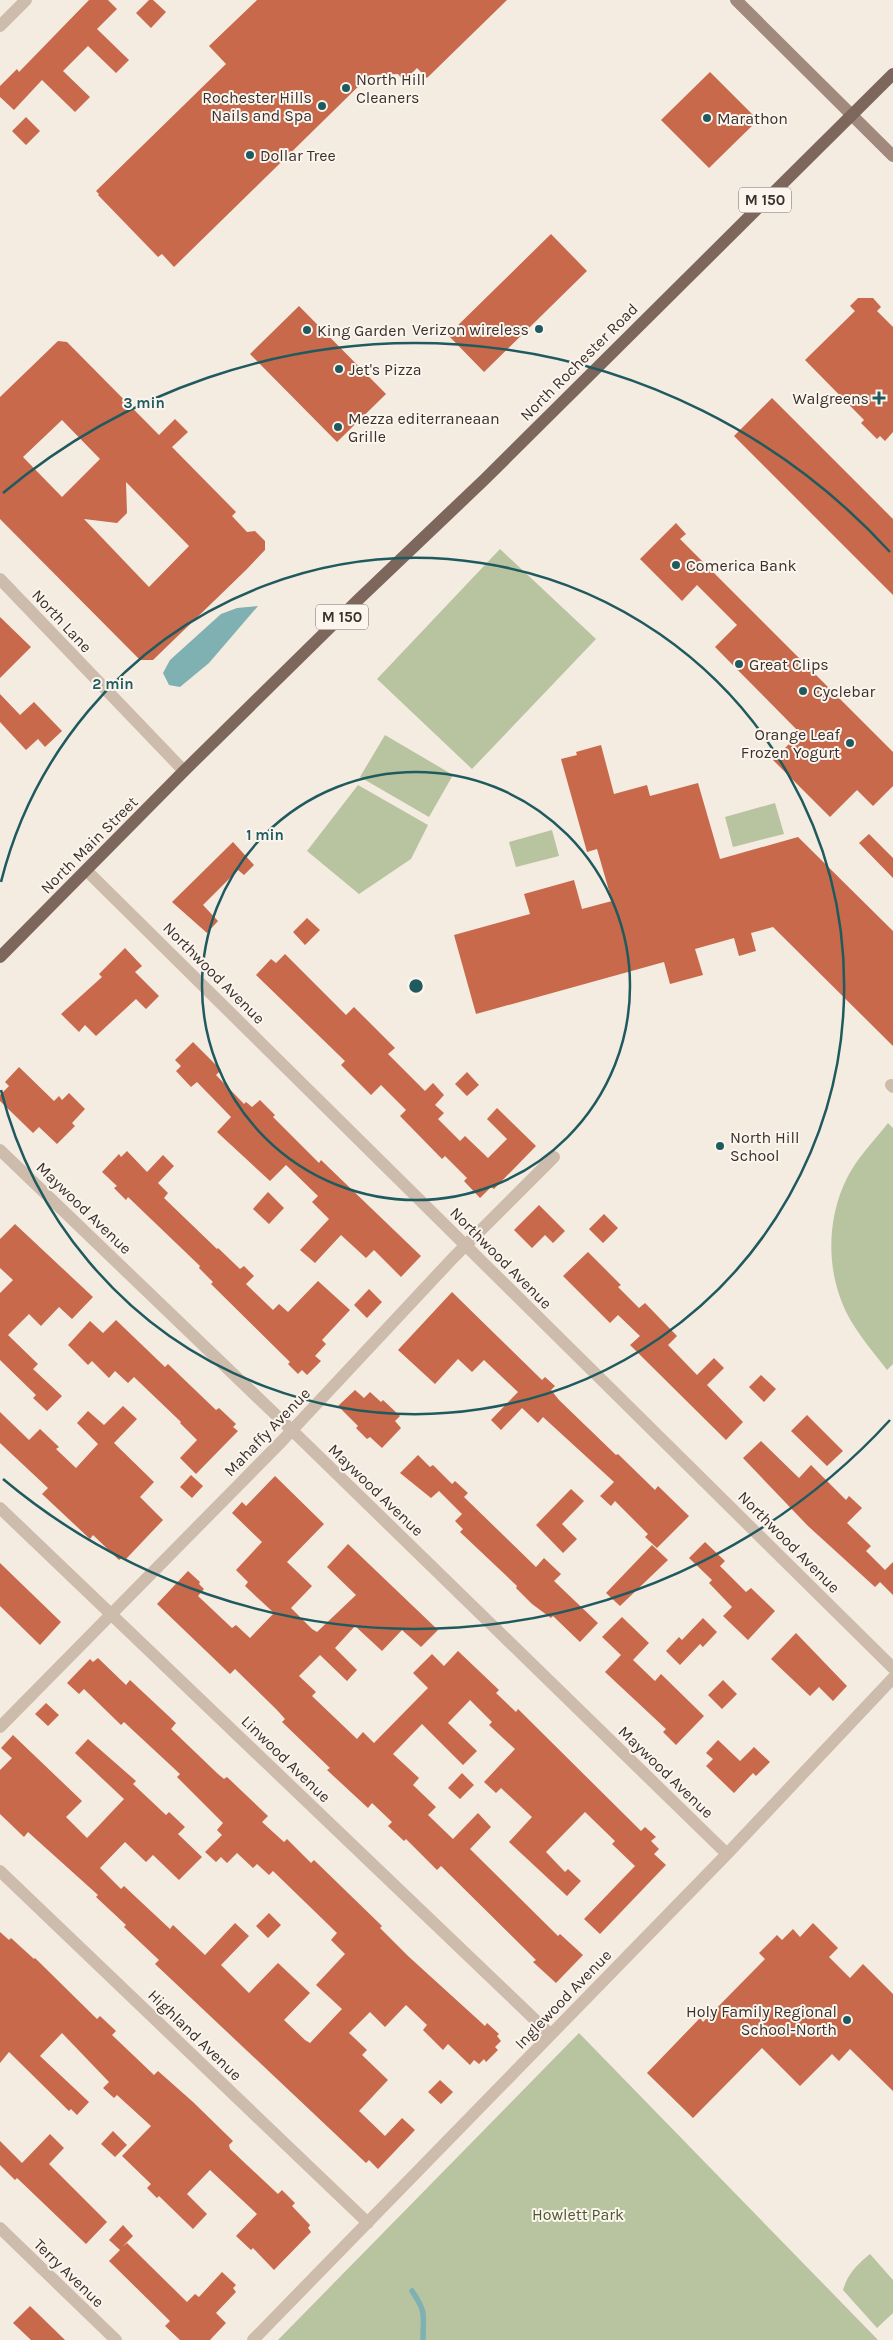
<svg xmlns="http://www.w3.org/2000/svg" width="893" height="2340" font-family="Karla,sans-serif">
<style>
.green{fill:#b8c4a0}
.water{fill:#7fb0b2}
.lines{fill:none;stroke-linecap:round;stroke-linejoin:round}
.stream{stroke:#7fb0b2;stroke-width:5.5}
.building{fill:#c8694b;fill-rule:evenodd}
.street{stroke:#cdbbac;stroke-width:12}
.secondary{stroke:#a18a7d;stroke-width:12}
.primary{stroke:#7d675c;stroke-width:12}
.ring{fill:none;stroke:#1f5a5e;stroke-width:2.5}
.poi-dot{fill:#1f5a5e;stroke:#fbf5ee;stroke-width:2}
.labels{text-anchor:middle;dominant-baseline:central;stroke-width:4;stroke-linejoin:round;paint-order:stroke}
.shield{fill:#fbf5ee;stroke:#756b66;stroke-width:1}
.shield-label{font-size:15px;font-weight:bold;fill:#3b302b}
.poi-label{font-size:16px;fill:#3b302b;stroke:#fbf5ee;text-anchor:start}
.street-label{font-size:16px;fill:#3b302b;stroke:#fbf5ee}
.park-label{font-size:16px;fill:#4a5a2e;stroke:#fbf5ee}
.centre{fill:#1f5a5e;stroke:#fbf5ee;stroke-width:2.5}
.ring-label{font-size:15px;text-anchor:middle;font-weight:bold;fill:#1f5a5e;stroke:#fbf5ee;stroke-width:4;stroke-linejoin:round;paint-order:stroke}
</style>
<rect width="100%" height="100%" fill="#f4ebe1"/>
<path class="green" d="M 500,549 L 596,639 L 472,769 L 377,679 Z
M 385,735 L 453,775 L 429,817 L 360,777 Z
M 358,785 L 428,825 L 411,859 L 359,894 L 307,851 Z
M 775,803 L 784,834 L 733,847 L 725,817 Z
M 552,830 L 559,856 L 516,867 L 509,842 Z
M 888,1123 L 893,1128 L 893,1364 L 887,1370 C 875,1354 861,1338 851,1321 C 826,1278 825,1222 847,1178 C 857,1158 874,1141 888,1123 Z
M 579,2033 L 878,2340 L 278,2340 Z
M 870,2254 L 893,2280 L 893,2313 L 877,2328 L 843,2290 C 848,2273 857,2265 870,2254 Z"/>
<path class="water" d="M 258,606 L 209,663 L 180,687 L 169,685 L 163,673 L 170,660 L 221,614 L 237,608 Z"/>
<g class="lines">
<path class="stream" d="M 412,2291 C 427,2313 423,2315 423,2340"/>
</g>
<path class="building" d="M 89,0 L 108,0 L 117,9 L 97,29 L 129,60 L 116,73 L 88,46 L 63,71 L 90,97 L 75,112 L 42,80 L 14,110 L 0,97 L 0,86 L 17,69 L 19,72 Z
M 149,0 L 153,0 L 166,12 L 151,28 L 136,13 Z
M 257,0 L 507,0 L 427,78 L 417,68 L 404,81 L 398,74 L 370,75 L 174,267 L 162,254 L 158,257 L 98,195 L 99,194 L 96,191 L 226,64 L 209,46 Z
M 710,72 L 758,120 L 709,168 L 661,120 Z
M 26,117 L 40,131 L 26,145 L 12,131 Z
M 551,234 L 587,271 L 484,372 L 448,335 Z
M 858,298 L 873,298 L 881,307 L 877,311 L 893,327 L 893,432 L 885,441 L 880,436 L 877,439 L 861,423 L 864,420 L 805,360 L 855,311 L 850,306 Z
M 299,306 L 386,394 L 337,442 L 250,354 Z
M 58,341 L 67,342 L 159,435 L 175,419 L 188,432 L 172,447 L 236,512 L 232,516 L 247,532 L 255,531 L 265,541 L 265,550 L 246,570 L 153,660 L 140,660 L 0,519 L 0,397 ZM 62,420 L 100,459 L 62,497 L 23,457 ZM 126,482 L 189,546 L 149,587 L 84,519 L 117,523 L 127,513 Z
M 772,398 L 893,519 L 893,595 L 734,436 Z
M 676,523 L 686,534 L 680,539 L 893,752 L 893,786 L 873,806 L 857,790 L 830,817 L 773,760 L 800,733 L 715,647 L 737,625 L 697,585 L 682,601 L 640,559 Z
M 0,617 L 31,647 L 0,678 Z
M 0,694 L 20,715 L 34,702 L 62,731 L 45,747 L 38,739 L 26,750 L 0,722 Z
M 601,745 L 614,794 L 647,785 L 650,796 L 698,783 L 720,859 L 798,837 L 893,931 L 893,1046 L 773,927 L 751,933 L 756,951 L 739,956 L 734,938 L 695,949 L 703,975 L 670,984 L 664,962 L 476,1014 L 454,935 L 530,914 L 524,894 L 574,880 L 582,909 L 612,901 L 597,849 L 587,852 L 561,759 L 577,755 L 576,752 Z
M 869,834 L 893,858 L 893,878 L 859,843 Z
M 233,842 L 254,865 L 244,875 L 238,870 L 203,905 L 218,921 L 207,933 L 172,902 Z
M 307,918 L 320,930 L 305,945 L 293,932 Z
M 125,948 L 142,966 L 135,972 L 159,996 L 146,1009 L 136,999 L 96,1036 L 85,1025 L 79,1032 L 61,1014 L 102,977 L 99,974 Z
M 285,954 L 346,1015 L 354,1007 L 395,1048 L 388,1054 L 425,1091 L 433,1083 L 444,1095 L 435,1105 L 444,1113 L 438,1119 L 460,1141 L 465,1136 L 488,1158 L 507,1139 L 487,1119 L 497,1108 L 536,1146 L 494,1189 L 491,1187 L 480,1198 L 464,1181 L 467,1178 L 445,1156 L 442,1159 L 400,1116 L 406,1110 L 381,1085 L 371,1095 L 341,1065 L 345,1061 L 256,975 L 271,959 L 276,963 Z
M 193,1042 L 221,1070 L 216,1075 L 244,1104 L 246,1102 L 252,1107 L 260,1100 L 275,1115 L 273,1117 L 319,1163 L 321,1160 L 421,1256 L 401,1277 L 374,1250 L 366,1258 L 341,1235 L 315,1263 L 300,1250 L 329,1219 L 312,1202 L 318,1196 L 286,1165 L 270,1181 L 217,1132 L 231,1117 L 197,1082 L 191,1087 L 176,1071 L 181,1066 L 175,1060 Z
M 19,1067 L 54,1101 L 59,1096 L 62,1100 L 69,1093 L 85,1109 L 72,1123 L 75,1126 L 57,1144 L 39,1127 L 33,1133 L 0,1101 L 0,1095 L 9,1086 L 5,1082 Z
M 467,1072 L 479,1085 L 467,1096 L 455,1084 Z
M 127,1151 L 147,1172 L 163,1155 L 174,1166 L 158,1183 L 168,1193 L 164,1198 L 217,1249 L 218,1248 L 240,1269 L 244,1266 L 254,1276 L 246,1284 L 273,1310 L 279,1304 L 288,1312 L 318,1281 L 350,1310 L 322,1340 L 326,1344 L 315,1356 L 321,1361 L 307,1375 L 302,1370 L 298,1374 L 288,1364 L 290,1362 L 211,1284 L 213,1282 L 199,1268 L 200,1266 L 128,1197 L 126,1200 L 114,1188 L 117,1186 L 102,1172 L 119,1154 L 121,1157 Z
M 268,1192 L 284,1208 L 269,1224 L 253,1209 Z
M 539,1205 L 565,1231 L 553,1243 L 545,1235 L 532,1248 L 514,1230 Z
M 604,1214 L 618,1228 L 603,1243 L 589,1229 Z
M 15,1224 L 93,1297 L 72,1319 L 59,1307 L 41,1326 L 29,1314 L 8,1335 L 38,1364 L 33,1369 L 62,1396 L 47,1411 L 33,1398 L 36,1395 L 0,1360 L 0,1293 L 13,1280 L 0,1268 L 0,1239 Z
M 588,1252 L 621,1285 L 618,1287 L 639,1308 L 645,1303 L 677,1336 L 668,1345 L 697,1375 L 714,1358 L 724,1368 L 707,1385 L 743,1422 L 726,1440 L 630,1345 L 640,1336 L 618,1315 L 610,1323 L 563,1276 Z
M 369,1289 L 382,1302 L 367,1318 L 354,1305 Z
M 452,1292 L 542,1380 L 545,1377 L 555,1386 L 551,1390 L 559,1400 L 616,1455 L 618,1454 L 655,1490 L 658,1486 L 689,1516 L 657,1548 L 645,1537 L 648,1534 L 615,1501 L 611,1506 L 600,1496 L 614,1482 L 543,1417 L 538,1423 L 522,1408 L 501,1430 L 491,1420 L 518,1392 L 484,1360 L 472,1372 L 458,1359 L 435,1384 L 398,1350 Z
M 116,1320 L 165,1367 L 168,1364 L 216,1410 L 219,1408 L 236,1424 L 233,1427 L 238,1431 L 196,1474 L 180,1458 L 197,1440 L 180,1423 L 181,1422 L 134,1377 L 128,1383 L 115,1371 L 109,1378 L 92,1361 L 88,1365 L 68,1345 L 90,1321 L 103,1333 Z
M 761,1375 L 776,1389 L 764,1402 L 749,1387 Z
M 355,1390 L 364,1398 L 370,1392 L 381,1402 L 383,1400 L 400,1416 L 395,1421 L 401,1428 L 382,1448 L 370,1437 L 367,1439 L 356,1428 L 358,1426 L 338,1406 Z
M 123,1406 L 137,1419 L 114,1443 L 154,1482 L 140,1497 L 163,1520 L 126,1559 L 123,1557 L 119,1560 L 93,1535 L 90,1539 L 42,1494 L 48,1488 L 0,1443 L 0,1412 L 29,1440 L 40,1429 L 59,1447 L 56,1449 L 76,1468 L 98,1444 L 77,1423 L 88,1411 L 104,1425 Z
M 807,1415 L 843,1451 L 827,1466 L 791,1431 Z
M 761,1441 L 799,1478 L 811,1465 L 846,1500 L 849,1496 L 862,1508 L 847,1523 L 871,1546 L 866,1551 L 885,1570 L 893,1562 L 893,1595 L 880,1582 L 875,1587 L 808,1526 L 743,1458 Z
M 418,1455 L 430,1467 L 433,1465 L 452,1484 L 455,1481 L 468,1493 L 464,1497 L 536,1567 L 544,1558 L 561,1574 L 554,1581 L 598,1623 L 580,1642 L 553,1616 L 551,1618 L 532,1604 L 516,1588 L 517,1586 L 460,1532 L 463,1529 L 455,1521 L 462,1514 L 439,1491 L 431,1498 L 400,1473 Z
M 191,1475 L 203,1486 L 192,1498 L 180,1487 Z
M 275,1476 L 324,1524 L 287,1562 L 312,1586 L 291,1608 L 312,1629 L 317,1632 L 356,1595 L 327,1567 L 348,1544 L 438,1630 L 421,1647 L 402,1630 L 382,1651 L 355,1626 L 335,1648 L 357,1670 L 347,1681 L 320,1655 L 299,1676 L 316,1692 L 312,1696 L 357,1739 L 363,1732 L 374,1743 L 428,1688 L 413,1673 L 432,1654 L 444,1666 L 458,1651 L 499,1690 L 496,1693 L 516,1712 L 518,1709 L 641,1831 L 645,1827 L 656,1837 L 651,1841 L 659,1849 L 654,1854 L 666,1865 L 600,1934 L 584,1919 L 635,1866 L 612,1844 L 615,1841 L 585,1812 L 546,1852 L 565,1872 L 568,1869 L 581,1881 L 567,1896 L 509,1842 L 532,1817 L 501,1788 L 496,1793 L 484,1782 L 515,1749 L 489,1725 L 492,1722 L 470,1700 L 448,1723 L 477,1751 L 463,1765 L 422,1724 L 393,1754 L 419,1778 L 413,1785 L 436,1807 L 428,1815 L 453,1839 L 478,1813 L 491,1827 L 470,1849 L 558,1936 L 560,1934 L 583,1955 L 556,1983 L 533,1962 L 536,1960 L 441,1866 L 437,1870 L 406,1839 L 404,1841 L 388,1826 L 392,1822 L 372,1803 L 368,1808 L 327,1770 L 330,1768 L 282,1722 L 285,1719 L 277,1710 L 235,1669 L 230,1674 L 157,1604 L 188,1571 L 200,1582 L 199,1584 L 204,1589 L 198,1596 L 232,1628 L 236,1625 L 250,1638 L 274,1613 L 245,1586 L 248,1582 L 236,1570 L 262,1542 L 232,1513 L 242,1502 L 246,1506 Z
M 571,1489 L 584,1501 L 562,1524 L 577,1539 L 563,1553 L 536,1525 Z
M 705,1542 L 725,1561 L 720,1566 L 746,1592 L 751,1588 L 775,1611 L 748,1640 L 723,1616 L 732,1607 L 709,1583 L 712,1580 L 689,1558 Z
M 652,1545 L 668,1560 L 620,1606 L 606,1593 Z
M 0,1563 L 61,1622 L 40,1645 L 0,1606 Z
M 622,1617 L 649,1643 L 633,1660 L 655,1681 L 661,1674 L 704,1716 L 676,1745 L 663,1732 L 666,1729 L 605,1672 L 621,1655 L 602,1637 Z
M 703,1618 L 717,1632 L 703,1647 L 700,1644 L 680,1665 L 666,1651 L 679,1637 L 682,1640 Z
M 796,1633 L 847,1686 L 833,1701 L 819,1687 L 810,1696 L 771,1659 Z
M 98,1658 L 126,1685 L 130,1680 L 176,1723 L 171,1729 L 218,1774 L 224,1779 L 227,1777 L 268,1816 L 262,1822 L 284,1842 L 287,1839 L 311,1863 L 314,1860 L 382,1926 L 380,1928 L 408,1956 L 485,2026 L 487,2023 L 499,2034 L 497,2036 L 501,2041 L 495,2047 L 498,2050 L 486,2062 L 484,2059 L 479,2064 L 474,2060 L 470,2065 L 448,2044 L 443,2050 L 423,2030 L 427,2025 L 406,2005 L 385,2027 L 370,2012 L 349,2033 L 367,2050 L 362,2055 L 388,2080 L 359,2111 L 385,2136 L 402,2118 L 415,2130 L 378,2169 L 369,2160 L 366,2163 L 155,1964 L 159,1960 L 124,1927 L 126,1925 L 96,1897 L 98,1895 L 28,1832 L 24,1837 L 0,1814 L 0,1770 L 12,1758 L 1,1748 L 13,1735 L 82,1801 L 66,1817 L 87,1838 L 124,1799 L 75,1753 L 88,1739 L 136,1781 L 133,1784 L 166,1815 L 169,1812 L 185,1827 L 178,1834 L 202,1857 L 179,1880 L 153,1855 L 146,1862 L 125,1842 L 100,1868 L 121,1889 L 124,1886 L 170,1929 L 173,1925 L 205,1955 L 235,1923 L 249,1936 L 221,1965 L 249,1993 L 278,1963 L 310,1993 L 284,2020 L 305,2040 L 310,2043 L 342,2009 L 316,1985 L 345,1954 L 331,1940 L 337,1933 L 273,1871 L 269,1875 L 257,1864 L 253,1868 L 237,1853 L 227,1863 L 221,1857 L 216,1862 L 205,1852 L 222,1835 L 217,1830 L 223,1823 L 177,1777 L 180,1774 L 124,1722 L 121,1725 L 84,1689 L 79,1694 L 67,1683 L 90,1659 L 93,1662 Z
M 723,1680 L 737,1694 L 722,1709 L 708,1695 Z
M 46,1703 L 59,1715 L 48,1726 L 35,1714 Z
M 718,1740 L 740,1761 L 754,1747 L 770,1762 L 756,1776 L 753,1773 L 734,1793 L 706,1766 L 713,1759 L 706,1753 Z
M 462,1773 L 474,1785 L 460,1799 L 448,1788 Z
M 269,1913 L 281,1925 L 268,1938 L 256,1926 Z
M 813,1923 L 838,1948 L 829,1957 L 850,1978 L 863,1964 L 893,1994 L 893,2091 L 850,2049 L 839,2061 L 832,2054 L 800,2086 L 762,2048 L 693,2118 L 647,2073 L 700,2018 L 703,2022 L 765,1959 L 759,1953 L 777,1935 L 782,1940 L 793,1929 L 800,1937 Z
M 0,1932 L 9,1940 L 11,1938 L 34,1959 L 35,1958 L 97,2019 L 100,2016 L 116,2031 L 112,2035 L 154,2075 L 158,2071 L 193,2102 L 233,2141 L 229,2145 L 230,2149 L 278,2194 L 282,2190 L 295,2203 L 292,2206 L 310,2225 L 308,2228 L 311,2232 L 274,2270 L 253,2248 L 251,2250 L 236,2236 L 257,2214 L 210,2170 L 187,2194 L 207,2214 L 193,2229 L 159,2196 L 157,2198 L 147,2188 L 151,2184 L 122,2156 L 151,2126 L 117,2095 L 114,2098 L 103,2088 L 109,2082 L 62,2033 L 40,2056 L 89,2102 L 77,2115 L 71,2109 L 69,2111 L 9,2052 L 0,2063 Z
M 440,2080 L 453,2092 L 441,2104 L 428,2092 Z
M 113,2131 L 127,2145 L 115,2157 L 101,2144 Z
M 50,2134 L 64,2148 L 49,2164 L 107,2222 L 86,2244 L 17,2178 L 15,2180 L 0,2165 L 0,2141 L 22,2163 Z
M 123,2225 L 133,2236 L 122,2247 L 127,2243 L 187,2302 L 195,2294 L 199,2297 L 222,2272 L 236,2285 L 233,2288 L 236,2292 L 216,2313 L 226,2323 L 210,2340 L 180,2340 L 165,2326 L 170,2321 L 109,2261 L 120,2250 L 109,2240 Z
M 30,2306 L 65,2340 L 31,2340 L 13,2323 Z"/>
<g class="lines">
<path class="street" d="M 0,26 L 26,0
M 0,579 L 184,771
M 87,871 L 893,1668
M 891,1085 L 893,1087
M 0,1150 L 303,1441 L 727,1854
M 0,1508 L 550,2034
M 0,1727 L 281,1442 L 453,1258 L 554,1157
M 0,1871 L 368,2223
M 0,2228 L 116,2340
M 253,2340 L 727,1854 L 893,1678"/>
<path class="secondary" d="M 736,0 L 893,156"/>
<path class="primary" d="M 0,957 L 184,771 L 359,599 L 485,479 L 893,74"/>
</g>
<g class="ring">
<circle cx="416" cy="986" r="214"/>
<path d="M1 882A428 428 0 1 1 1 1090"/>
<path d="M890 1420A643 643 0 0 1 3 1479M3 493A643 643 0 0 1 890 552"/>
</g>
<g class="poi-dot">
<circle cx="346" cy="88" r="5"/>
<circle cx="322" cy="106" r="5"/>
<circle cx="707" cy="118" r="5"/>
<circle cx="250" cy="155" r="5"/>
<circle cx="539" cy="329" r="5"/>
<circle cx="307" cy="330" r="5"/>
<circle cx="339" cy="369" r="5"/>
<path d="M876.5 390.5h5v5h5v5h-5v5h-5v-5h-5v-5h5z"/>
<circle cx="338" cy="427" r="5"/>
<circle cx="676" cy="565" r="5"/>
<circle cx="739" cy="664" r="5"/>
<circle cx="803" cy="691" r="5"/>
<circle cx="850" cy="743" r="5"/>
<circle cx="720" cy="1146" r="5"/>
<circle cx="847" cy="2020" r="5"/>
</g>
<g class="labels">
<g class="shield">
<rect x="739" y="187.5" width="52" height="25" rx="4"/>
<rect x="316" y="604.5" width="52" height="25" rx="4"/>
</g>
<g class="shield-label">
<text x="765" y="200">M 150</text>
<text x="342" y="617">M 150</text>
</g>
<g class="poi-label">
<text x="356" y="79">North Hill<tspan x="356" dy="18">Cleaners</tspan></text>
<text x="312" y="97" text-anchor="end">Rochester Hills<tspan x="312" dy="18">Nails and Spa</tspan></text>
<text x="717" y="118">Marathon</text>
<text x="260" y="155">Dollar Tree</text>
<text x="529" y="329" text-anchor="end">Verizon wireless</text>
<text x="317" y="330">King Garden</text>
<text x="349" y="369">Jet's Pizza</text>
<text x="869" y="398" text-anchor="end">Walgreens</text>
<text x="348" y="418">Mezza editerraneaan<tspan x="348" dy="18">Grille</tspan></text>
<text x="686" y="565">Comerica Bank</text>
<text x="749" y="664">Great Clips</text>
<text x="813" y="691">Cyclebar</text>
<text x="840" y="734" text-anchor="end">Orange Leaf<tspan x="840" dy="18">Frozen Yogurt</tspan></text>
<text x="730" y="1137">North Hill<tspan x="730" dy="18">School</tspan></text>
<text x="837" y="2011" text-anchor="end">Holy Family Regional<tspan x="837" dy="18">School-North</tspan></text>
</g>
<g class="street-label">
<text transform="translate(579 362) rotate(-45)">North Rochester Road</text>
<text transform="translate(62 621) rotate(47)">North Lane</text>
<text transform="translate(89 845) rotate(-45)">North Main Street</text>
<text transform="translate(214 973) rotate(45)">Northwood Avenue</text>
<text transform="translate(84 1208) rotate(44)">Maywood Avenue</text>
<text transform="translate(501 1258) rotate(45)">Northwood Avenue</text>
<text transform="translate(267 1432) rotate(-46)">Mahaffy Avenue</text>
<text transform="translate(376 1490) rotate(44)">Maywood Avenue</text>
<text transform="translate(789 1542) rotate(45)">Northwood Avenue</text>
<text transform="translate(286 1759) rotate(44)">Linwood Avenue</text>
<text transform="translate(666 1772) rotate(44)">Maywood Avenue</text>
<text transform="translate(563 1999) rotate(-46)">Inglewood Avenue</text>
<text transform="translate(195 2035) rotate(44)">Highland Avenue</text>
<text transform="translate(69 2273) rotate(44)">Terry Avenue</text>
</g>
<g class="park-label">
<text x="578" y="2214">Howlett Park</text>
</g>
</g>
<circle cx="416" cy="986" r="8" class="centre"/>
<g class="ring-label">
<text x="144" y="408">3 min</text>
<text x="113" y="689">2 min</text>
<text x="265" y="840">1 min</text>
</g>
</svg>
